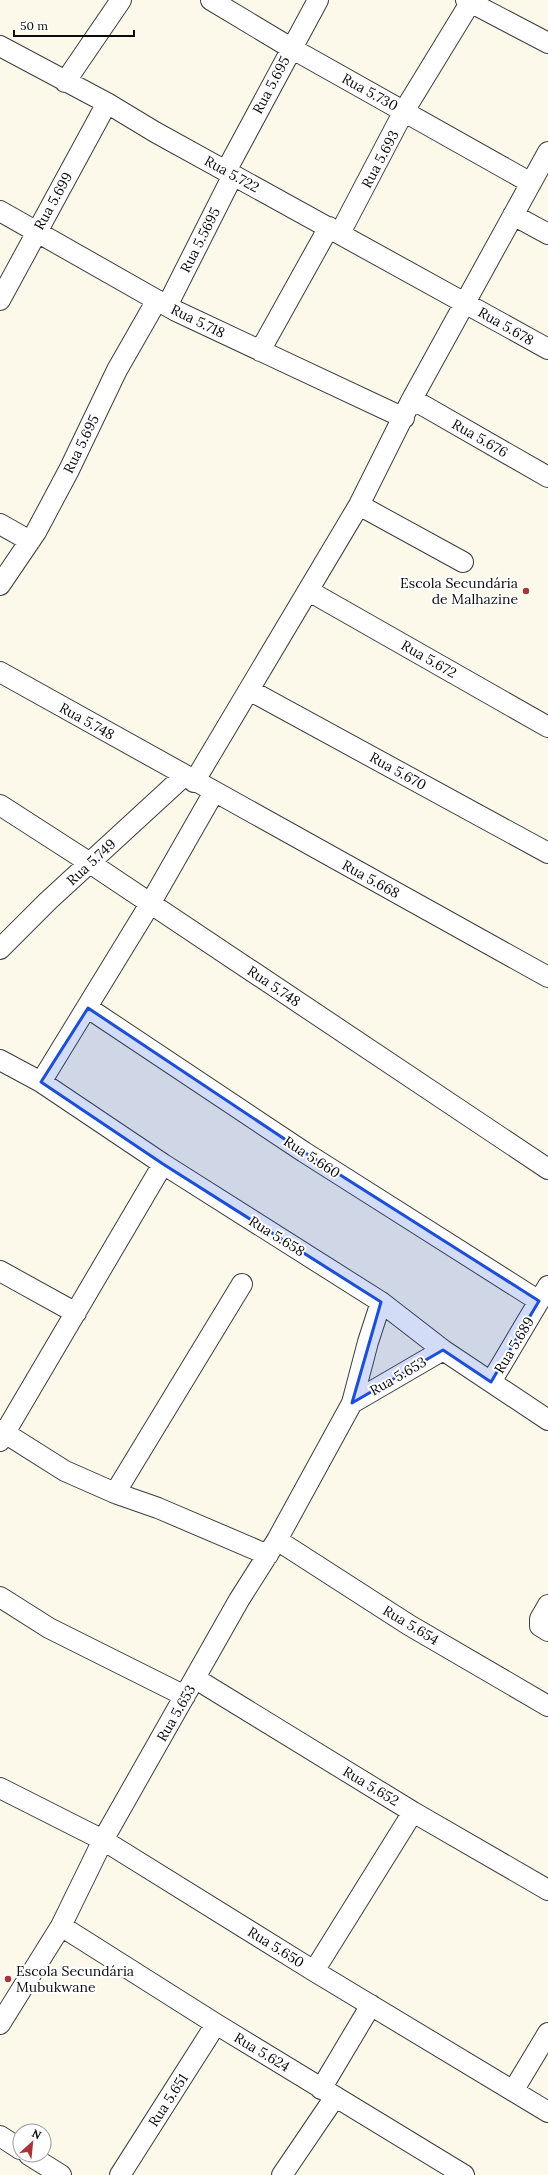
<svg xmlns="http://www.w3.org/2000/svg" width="548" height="2175" font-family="Lora,serif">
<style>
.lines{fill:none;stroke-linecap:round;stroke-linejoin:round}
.minor-casing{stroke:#3d3d3d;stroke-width:22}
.minor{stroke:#fff;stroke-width:20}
.marked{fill:#1d4ed8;fill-opacity:0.2;stroke:#1d4ed8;stroke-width:3;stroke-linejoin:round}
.poi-dot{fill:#a7353a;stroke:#fff;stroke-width:1.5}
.labels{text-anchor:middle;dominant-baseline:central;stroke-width:4;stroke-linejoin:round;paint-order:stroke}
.street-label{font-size:14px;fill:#0a0a0a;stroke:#fff}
.poi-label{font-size:14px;fill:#0a0a0a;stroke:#fff;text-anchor:end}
</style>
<rect width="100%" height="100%" fill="#fcf9ea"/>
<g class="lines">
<g class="minor-casing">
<path id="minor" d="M 211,0 L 291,48 L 531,183
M 466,0 L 548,43
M 0,46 L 107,103 L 155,132 L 548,349
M 65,82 L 121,0
M 226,171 L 318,0
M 0,211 L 176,311 L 404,418
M 513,215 L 548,234
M 340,233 L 404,111 L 470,3
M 0,300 L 107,103
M 167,306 L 233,175
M 260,351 L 329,227
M 412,399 L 548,477
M 359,505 L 463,562
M 0,524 L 30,541
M 0,585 L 36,532 L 69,470 L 117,370 L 157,300
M 309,591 L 548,727
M 0,672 L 548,977
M 249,690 L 548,853
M 194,782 L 359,505 L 412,399 L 548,152
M 0,805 L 90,863 L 548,1169
M 0,949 L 48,901 L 184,776
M 88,1008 L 304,1152 L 539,1301
M 0,1060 L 41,1082 L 163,1164 L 381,1302 L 443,1350 L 548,1420
M 41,1082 L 150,904 L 214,792
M 0,1271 L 76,1313
M 491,1382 L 548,1286
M 352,1403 L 443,1350
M 0,1430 L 65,1471 L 115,1493 L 158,1508 L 268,1555
M 0,1441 L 163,1164
M 115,1493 L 242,1284
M 277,1540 L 409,1625 L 548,1706
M 0,1597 L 49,1628 L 185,1696
M 548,1605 L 540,1619 L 540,1626 L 548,1631
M 196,1679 L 413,1812 L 548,1890
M 0,1788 L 103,1840 L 314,1971 L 548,2112
M 61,1926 L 216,2024 L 464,2175
M 314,1971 L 413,1812
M 0,2024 L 61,1926 L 103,1840 L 239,1600 L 277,1540 L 352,1403 L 368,1342 L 381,1302
M 321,2089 L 371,2005
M 513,2091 L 548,2033
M 0,2136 L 20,2149
M 29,2155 L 61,2175
M 120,2175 L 216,2024
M 282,2175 L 335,2097"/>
</g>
<use href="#minor" class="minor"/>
</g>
<path class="marked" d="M 88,1008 L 304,1152 L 539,1301 L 491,1382 L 443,1350 L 352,1403 L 381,1302 L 163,1164 L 41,1082 Z"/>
<g class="poi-dot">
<circle cx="526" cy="591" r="4"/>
<circle cx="8" cy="1979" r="4"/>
</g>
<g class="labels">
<g class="street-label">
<text transform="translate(271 85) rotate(-62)">Rua 5.695</text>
<text transform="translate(370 92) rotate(29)">Rua 5.730</text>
<text transform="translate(380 159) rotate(-62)">Rua 5.693</text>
<text transform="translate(232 174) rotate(29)">Rua 5.722</text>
<text transform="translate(53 201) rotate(-61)">Rua 5.699</text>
<text transform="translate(200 240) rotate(-63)">Rua 5.5695</text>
<text transform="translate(198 321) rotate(26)">Rua 5.718</text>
<text transform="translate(506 326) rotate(30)">Rua 5.678</text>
<text transform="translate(480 438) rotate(30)">Rua 5.676</text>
<text transform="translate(81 444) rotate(-64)">Rua 5.695</text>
<text transform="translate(429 659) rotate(30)">Rua 5.672</text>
<text transform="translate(87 721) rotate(29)">Rua 5.748</text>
<text transform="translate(398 771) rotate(29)">Rua 5.670</text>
<text transform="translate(91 862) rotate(-43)">Rua 5.749</text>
<text transform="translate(371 879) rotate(29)">Rua 5.668</text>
<text transform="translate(274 986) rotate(34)">Rua 5.748</text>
<text transform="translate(312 1157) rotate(33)">Rua 5.660</text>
<text transform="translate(277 1236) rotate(32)">Rua 5.658</text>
<text transform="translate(514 1345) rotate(-59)">Rua 5.689</text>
<text transform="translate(398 1376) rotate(-30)">Rua 5.653</text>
<text transform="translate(411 1625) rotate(31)">Rua 5.654</text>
<text transform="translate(176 1713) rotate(-60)">Rua 5.653</text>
<text transform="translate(371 1786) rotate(31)">Rua 5.652</text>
<text transform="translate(276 1947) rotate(32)">Rua 5.650</text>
<text transform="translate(262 2052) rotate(31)">Rua 5.624</text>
<text transform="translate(168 2100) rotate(-57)">Rua 5.651</text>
</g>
<g class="poi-label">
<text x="518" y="583">Escola Secundária<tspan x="518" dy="16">de Malhazine</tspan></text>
<text x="16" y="1971" text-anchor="start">Escola Secundária<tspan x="16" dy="16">Mubukwane</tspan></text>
</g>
</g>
<g transform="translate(32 2143) rotate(27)"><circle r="19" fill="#ffffff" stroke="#9d9d9d"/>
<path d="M0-3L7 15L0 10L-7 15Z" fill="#a7353a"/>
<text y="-6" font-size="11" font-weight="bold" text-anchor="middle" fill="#0a0a0a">N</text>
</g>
<path d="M14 30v6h120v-6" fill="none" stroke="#0a0a0a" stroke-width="2"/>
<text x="20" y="30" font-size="12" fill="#0a0a0a" stroke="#ffffff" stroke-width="3" paint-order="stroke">50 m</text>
</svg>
